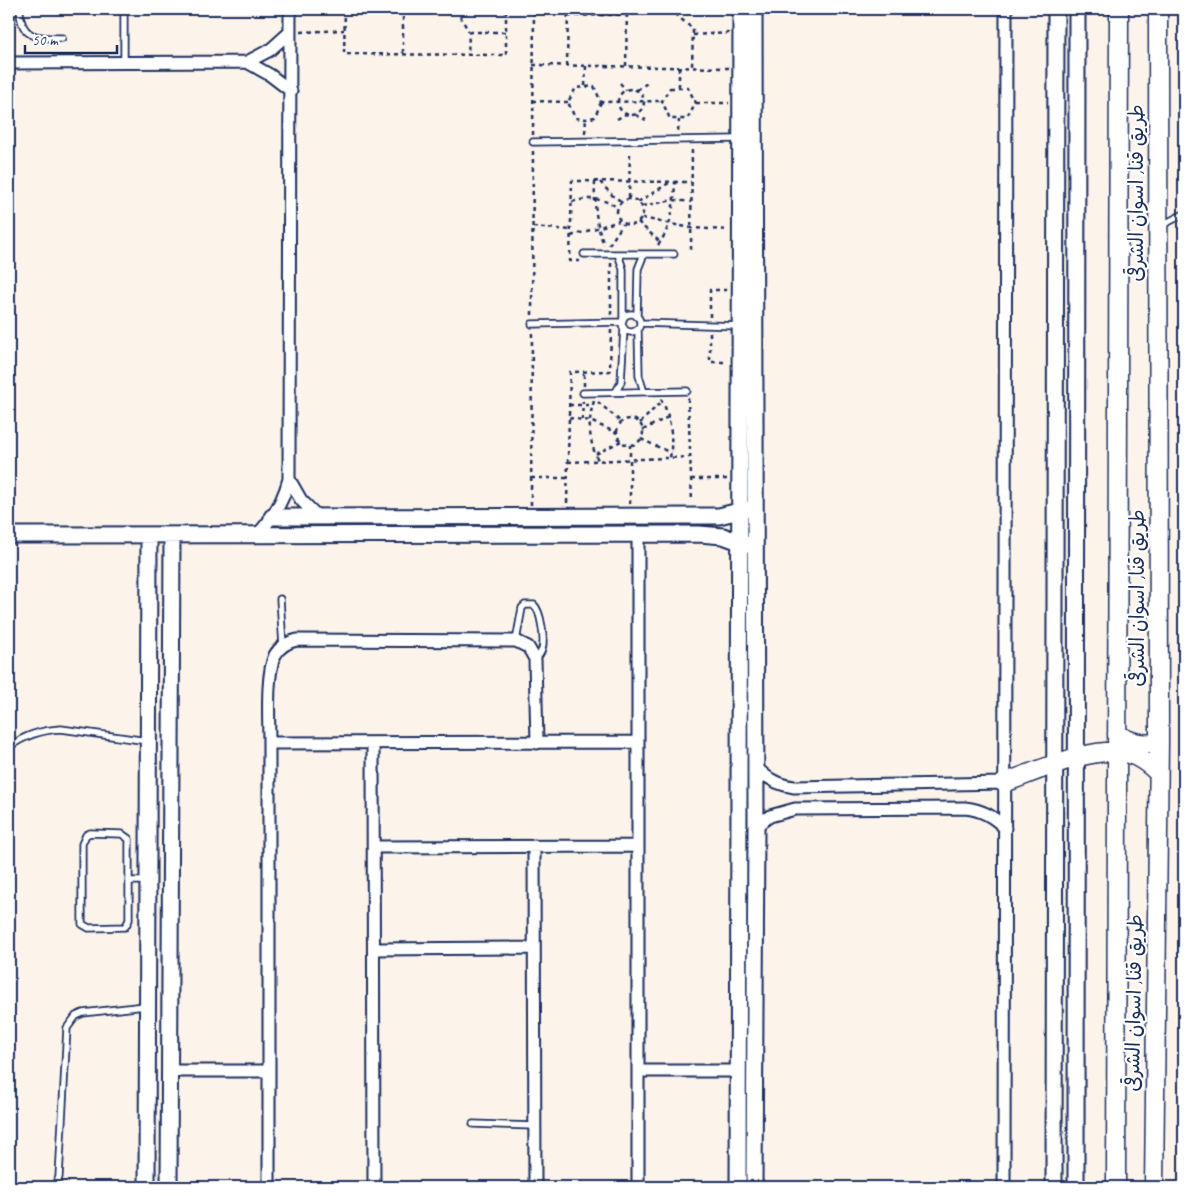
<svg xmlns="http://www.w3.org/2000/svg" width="1193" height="1196" font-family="Caveat,'Playpen Sans Arabic',sans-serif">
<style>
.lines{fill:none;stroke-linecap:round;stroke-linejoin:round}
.lane-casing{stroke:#1b2f5e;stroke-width:9}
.street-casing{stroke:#1b2f5e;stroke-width:15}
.secondary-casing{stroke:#1b2f5e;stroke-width:19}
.primary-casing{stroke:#1b2f5e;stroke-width:21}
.path{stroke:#1b2f5e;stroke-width:2.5;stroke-dasharray:4 4;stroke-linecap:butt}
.lane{stroke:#fff;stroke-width:5.5}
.street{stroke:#fff;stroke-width:11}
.secondary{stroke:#fff;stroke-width:15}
.primary{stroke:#fff;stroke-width:18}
.labels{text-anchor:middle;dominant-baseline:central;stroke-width:4.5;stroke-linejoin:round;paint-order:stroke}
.street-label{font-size:20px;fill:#1b2f5e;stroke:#fff}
</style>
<rect width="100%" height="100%" fill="#fcf3eb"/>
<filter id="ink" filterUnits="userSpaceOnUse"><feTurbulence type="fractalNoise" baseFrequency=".02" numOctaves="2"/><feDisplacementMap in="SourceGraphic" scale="10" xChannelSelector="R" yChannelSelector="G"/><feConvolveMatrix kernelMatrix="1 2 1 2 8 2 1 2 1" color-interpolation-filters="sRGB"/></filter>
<g filter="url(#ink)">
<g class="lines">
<g class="lane-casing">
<path id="lane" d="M 20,9 C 20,39 38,38 62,38
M 124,9 L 124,62
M 533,142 L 739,139
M 1162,225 L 1184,214
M 584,254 L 674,254
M 618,254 L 623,269 L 623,320
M622 323a9 9 0 1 1 18 0a9 9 0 1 1-18 0Z
M 637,317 L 638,269 L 644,254
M 640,323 L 740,326
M 532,324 L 622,322
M 638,329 L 639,376 L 644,392
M 616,392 L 621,382 L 624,328
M 583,393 L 687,391
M 280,599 L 283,646
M 516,641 L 522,608 L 525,605 L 534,605 C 541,611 545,640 542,649 C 541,653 539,656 535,659
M 9,747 C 25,735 41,730 61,729 L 148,741
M 90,833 L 122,834 L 129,839 L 129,920 L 125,927 L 89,928 L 82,924 L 82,844 L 86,835 Z
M 129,881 L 147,881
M 473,1124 L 535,1126
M 55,1187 L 59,1177 L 67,1028 L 76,1016 L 83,1013 L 145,1006"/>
</g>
<g class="street-casing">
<path id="street" d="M 247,62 L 270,75 L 291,91
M 9,63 L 247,62 L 270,50 L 290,32
M 289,479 L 301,500 L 318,517
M 256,536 C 273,519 283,502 289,479 L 290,9
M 269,743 L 638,742
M 373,743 L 374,1187
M 756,767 C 767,779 778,785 794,787 L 1004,783
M 756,826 L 770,816 L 795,809 L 965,808 C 982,810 993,816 1005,828
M 534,846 L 535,1187
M 374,847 L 638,846
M 374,949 L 534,948
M 169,1071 L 268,1071
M 638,1071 L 738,1071
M 269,1187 L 269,743 C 269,721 266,674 275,655 C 280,646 288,642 297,640 L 516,641 L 528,647 L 535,659 L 537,743
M 638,1187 L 638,535
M 1004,1187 L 1006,9"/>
</g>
<g class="secondary-casing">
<path id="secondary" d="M 272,517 L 709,516 L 719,516 L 747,509
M 9,535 L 699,534 L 723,536 L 748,545
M 147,1187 L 149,536
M 169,1187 L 172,536
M 738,1187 L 741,9
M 754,1187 L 756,826 L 754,9
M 1054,1187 L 1056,9
M 1076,1187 L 1077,9"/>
</g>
<g class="primary-casing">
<path id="primary" d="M 1117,734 C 1131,742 1142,746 1159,742
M 1004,783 C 1038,771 1095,744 1130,754 C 1141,758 1150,765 1158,773
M 1116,1187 L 1119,9
M 1154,1187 L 1159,742 L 1158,9"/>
</g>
<path class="path" d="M 345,9 L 344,54 L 506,55 L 506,9
M 403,9 L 403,55
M 456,9 L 469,32 L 468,55
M 594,9 L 598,15
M 669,9 L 693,29 L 692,67
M 568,16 L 666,13 L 668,9
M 301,32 L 344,30
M 469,32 L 506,32
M 693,35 L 728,33 L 728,32
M 533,65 L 729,68
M 567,66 L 568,9
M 626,66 L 627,9
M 679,67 L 679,88
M 620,83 L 626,90
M 585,86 L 586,66
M 670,88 L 688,88 L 696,103 L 687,119 L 670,119 L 662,101 Z
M618 102a13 13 0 1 1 26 0a13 13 0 1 1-26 0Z
M 637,90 L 647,83
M 532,101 L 568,102
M 601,102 L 595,117 L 586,119 L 575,118 L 568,102 L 576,88 L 594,86 L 601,102 L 662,101
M 696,103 L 729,103
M 636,115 L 646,120
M 617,119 L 626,114
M 678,131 L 679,120
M 585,133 L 586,119
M 533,135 L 534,9
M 595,182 C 594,205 596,224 604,245
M 600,182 L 613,196 L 621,201
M 629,198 L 630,150
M617 212a13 13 0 1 1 26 0a13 13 0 1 1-26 0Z
M 572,202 C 589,197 602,198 617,207
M 638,202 L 669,183
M 642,206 L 674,200 L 691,202
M 642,218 L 691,228 L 728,230
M 638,222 L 660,242
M 533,227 L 571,230
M 571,236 L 619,221
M 609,245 L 623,224
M 658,245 C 672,227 674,204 675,182
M 691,250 L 692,146
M 580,261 L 570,261 L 572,181 L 691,182
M 611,263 L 611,315
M 532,315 L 533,151
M 710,317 L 710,290 L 727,290
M 710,332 L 710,362 L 726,362 L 726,363
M 584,386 L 584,372
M 688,398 L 692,502
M 661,399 C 671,417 673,438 670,458
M 594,401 C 587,421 589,442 598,460
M 598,402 L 621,422
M 569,405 L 592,405
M 569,418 L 590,421 L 617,433
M617 432a13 13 0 1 1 26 0a13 13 0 1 1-26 0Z
M 582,420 L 583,401
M 640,423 L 662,401
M 643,430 L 668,417
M 641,439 L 671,453
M 596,454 L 621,441
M 568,462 L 690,457
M 531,478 L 567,478
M 691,479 L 727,479
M 567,503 L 570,372 L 610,371 L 611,330
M 630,504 L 630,445
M 531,505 L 532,333"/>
<use href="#lane" class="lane"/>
<use href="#street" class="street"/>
<use href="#secondary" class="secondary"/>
<use href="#primary" class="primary"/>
</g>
</g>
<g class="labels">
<g class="street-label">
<text transform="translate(1136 193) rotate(-90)">طريق قنا, اسوان الشرقى</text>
<text transform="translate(1137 598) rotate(-90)">طريق قنا, اسوان الشرقى</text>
<text transform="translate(1134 1003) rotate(-89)">طريق قنا, اسوان الشرقى</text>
</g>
</g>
<rect width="1193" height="1196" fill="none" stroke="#fff" stroke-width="30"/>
<rect x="15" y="15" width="1163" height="1166" fill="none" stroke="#1b2f5e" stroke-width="2" filter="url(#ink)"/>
<path d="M25 45v8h92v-8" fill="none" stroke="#1b2f5e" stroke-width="2.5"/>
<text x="32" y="45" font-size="15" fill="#1b2f5e" stroke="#ffffff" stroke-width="4" paint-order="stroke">50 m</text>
</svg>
